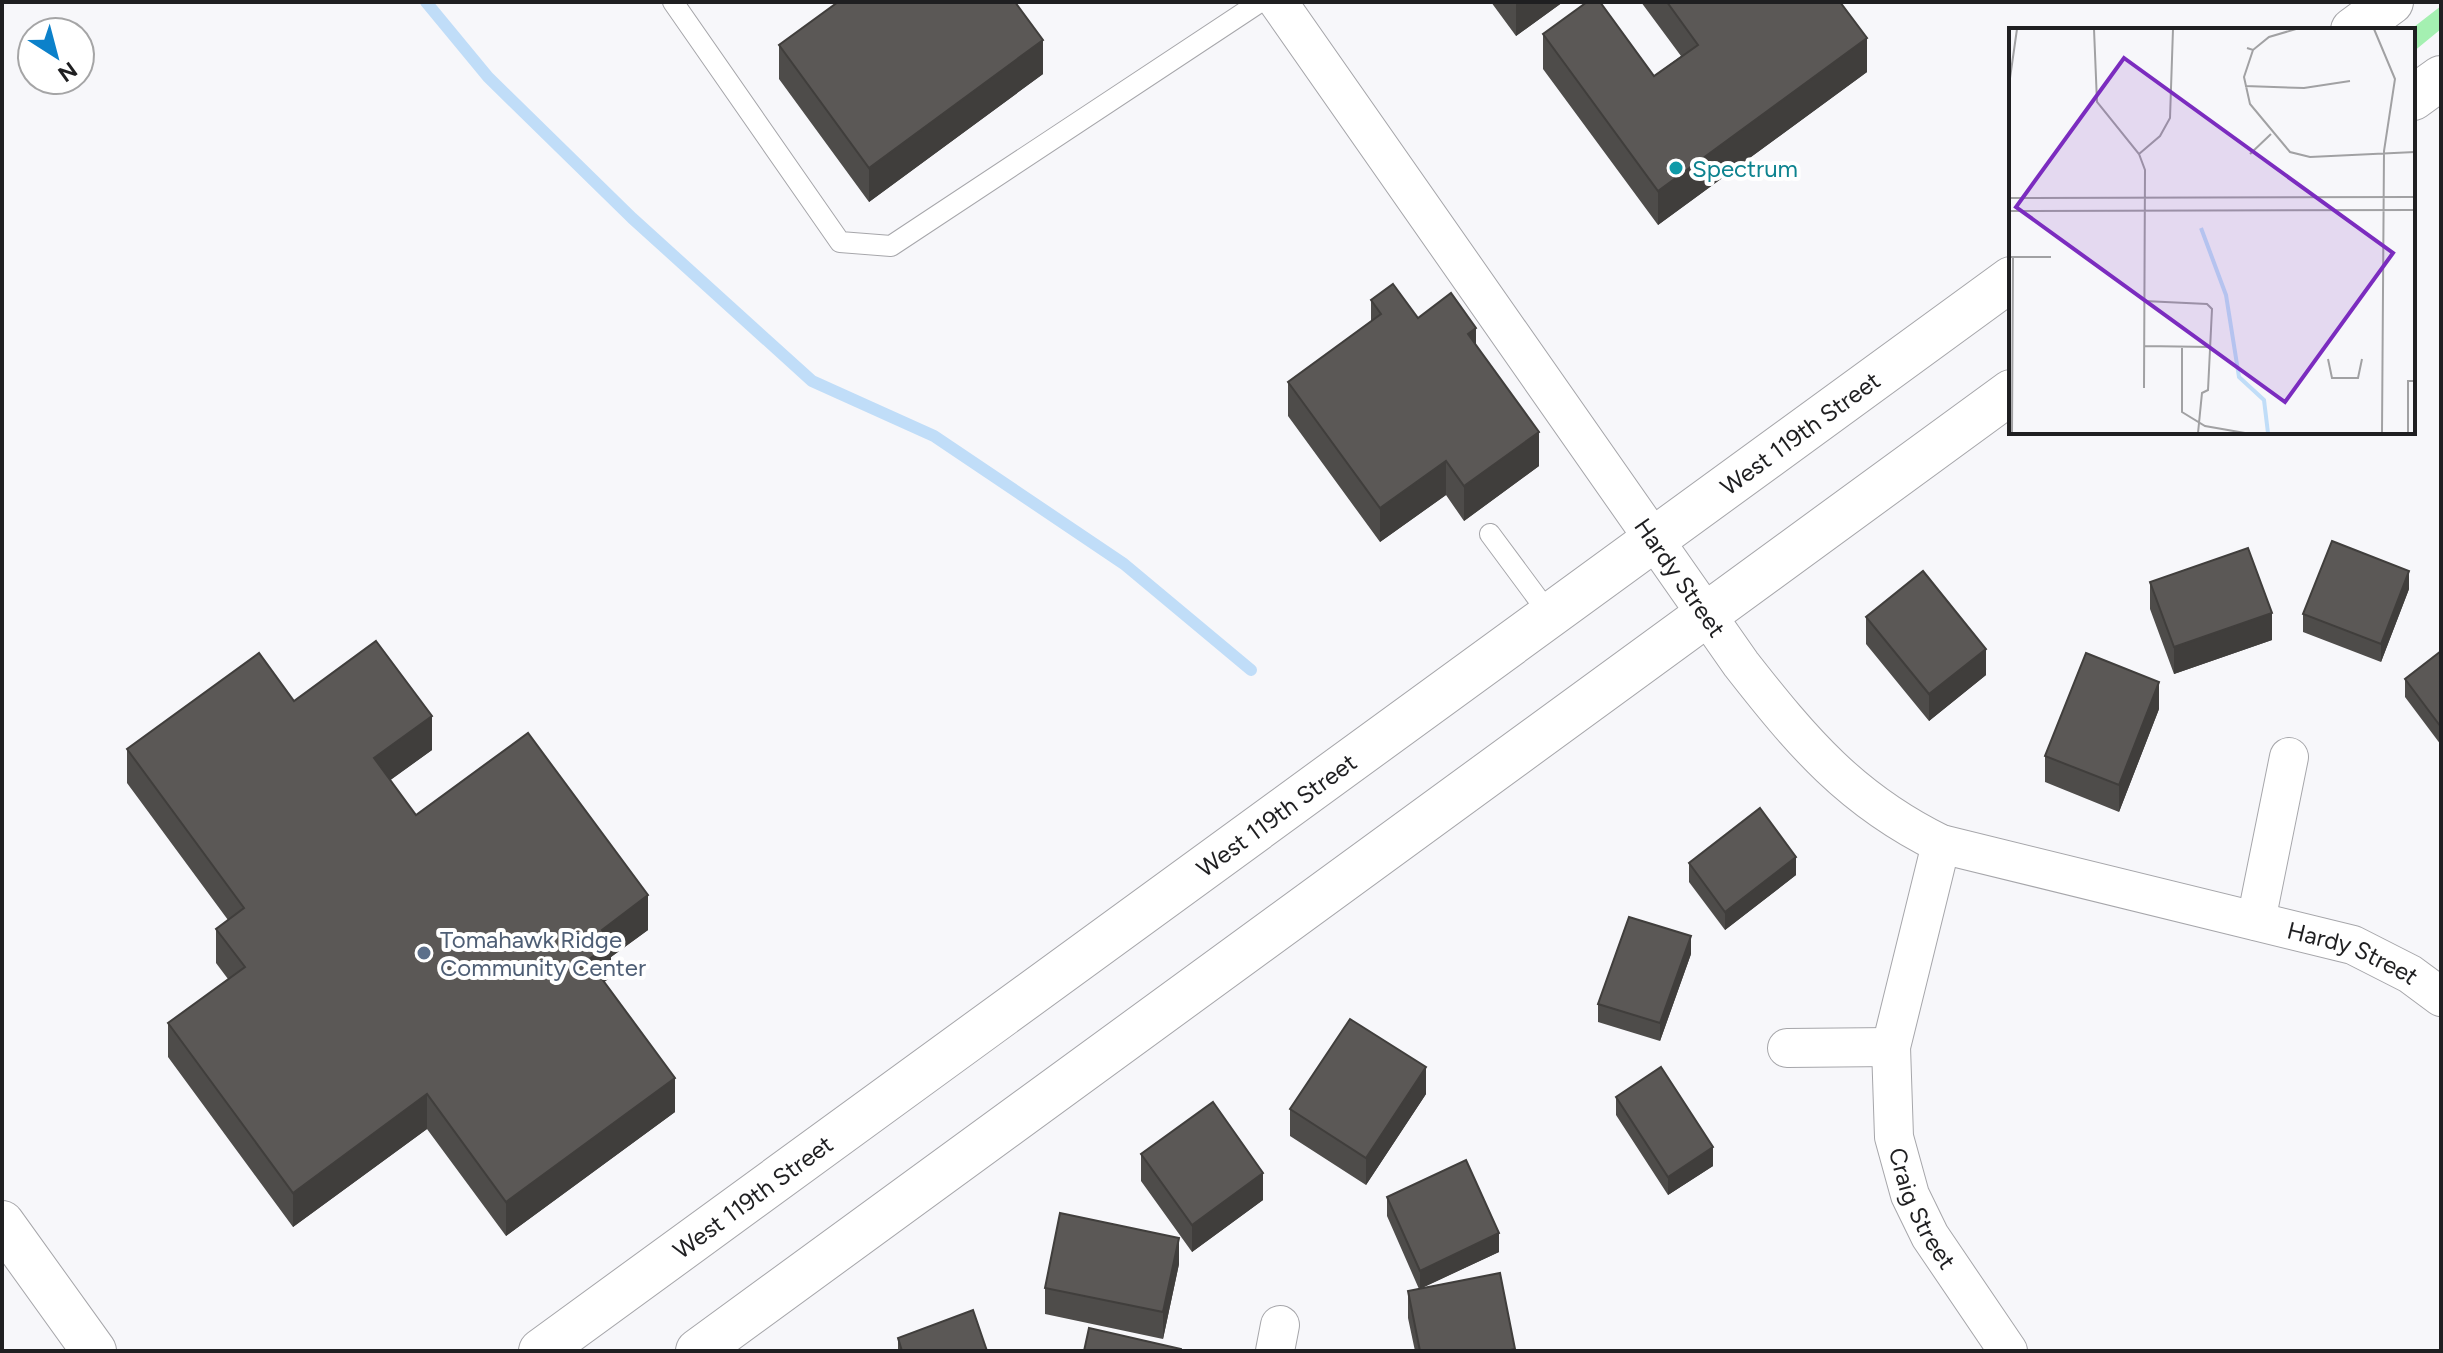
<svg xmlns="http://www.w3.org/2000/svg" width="2443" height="1353" font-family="Figtree,sans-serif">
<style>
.green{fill:#a4f0b1}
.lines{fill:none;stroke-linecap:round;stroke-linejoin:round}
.stream{stroke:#c0ddf8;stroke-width:12}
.service-casing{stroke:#a6a6aa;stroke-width:22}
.minor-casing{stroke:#a6a6aa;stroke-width:40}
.tertiary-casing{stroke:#a6a6aa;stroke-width:46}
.primary-casing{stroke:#a6a6aa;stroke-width:46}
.service{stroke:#fff;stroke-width:20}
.minor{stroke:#fff;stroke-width:38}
.tertiary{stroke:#fff;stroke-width:44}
.primary{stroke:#fff;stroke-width:44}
.wall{fill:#4e4c4a}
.shaded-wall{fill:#403e3c}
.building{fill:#5b5856;stroke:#403e3c;stroke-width:2}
.culture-dot{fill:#0f9aa8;stroke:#fff;stroke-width:3}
.service-dot{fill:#5c6f8a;stroke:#fff;stroke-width:3}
.labels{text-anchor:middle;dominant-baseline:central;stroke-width:8;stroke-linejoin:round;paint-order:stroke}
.culture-label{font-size:24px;fill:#0d838f;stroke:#fff;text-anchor:start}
.street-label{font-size:24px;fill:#1f1f21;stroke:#fff}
.service-label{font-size:24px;fill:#4e5e75;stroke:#fff;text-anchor:start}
.inset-river{fill:none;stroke:#c0ddf8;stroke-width:4}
.inset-road{fill:none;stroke:#a1a1a3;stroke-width:2}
.view{fill:#7b2cbf;fill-opacity:0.15;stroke:#7b2cbf;stroke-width:4}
.inset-edge{fill:none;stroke:#1f1f21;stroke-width:4}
</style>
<rect width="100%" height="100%" fill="#f7f7fa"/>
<path class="green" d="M 2441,6 L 2441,29 L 2413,52 L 2413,30 L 2410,30 Z"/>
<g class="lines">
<path class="stream" d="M 426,2 L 488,77 L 632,218 L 812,381 L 934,436 L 1124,564 L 1251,670"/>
<g class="service-casing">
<path id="service" d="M 673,2 L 840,242 L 891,246 L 1260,2
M 1490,534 L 1550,615"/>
</g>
<g class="minor-casing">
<g id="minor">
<path id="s1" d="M 1278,2 L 1741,664 C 1802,742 1851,800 1941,844 L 2353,945 L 2410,974 L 2441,997"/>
<path id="s2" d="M 1941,844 L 1891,1047 L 1894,1137 L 1910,1195 L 1930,1236 L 2008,1351"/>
<path d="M 2256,921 L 2289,757"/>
<path d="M 1787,1048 L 1891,1047"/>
<path d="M 1275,1351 L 1280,1325"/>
</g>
</g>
<g class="tertiary-casing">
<path id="tertiary" d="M 2,1223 L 94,1351"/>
</g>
<g class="primary-casing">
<g id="primary">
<path d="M 2353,30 L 2391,2"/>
<path d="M 2413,98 L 2441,78"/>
<path id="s3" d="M 541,1351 L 2011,279"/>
<path d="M 698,1351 L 2011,392"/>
</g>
</g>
<use href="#service" class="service"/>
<use href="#minor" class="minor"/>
<use href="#tertiary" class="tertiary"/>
<use href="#primary" class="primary"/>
</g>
<path class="wall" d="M 1491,2 L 1563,2 L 1516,36 Z
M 1641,2 L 1840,2 L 1867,72 L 1658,225 L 1543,69 L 1543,34 L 1654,76 L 1681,56 Z
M 779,45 L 1043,74 L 869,202 L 779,79 Z
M 1371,300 L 1418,318 L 1476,346 L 1539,466 L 1464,521 L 1446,495 L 1380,542 L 1288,416 L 1288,382 L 1371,321 Z
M 2150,582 L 2272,640 L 2174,674 L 2150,609 Z
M 2409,589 L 2381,662 L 2303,632 L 2303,614 Z
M 1866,617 L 1986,675 L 1929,721 L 1866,644 Z
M 2441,651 L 2441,745 L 2405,697 L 2405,679 Z
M 294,701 L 432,750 L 390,780 L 416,815 L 648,930 L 611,957 L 611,977 L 604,982 L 675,1112 L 506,1236 L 427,1129 L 293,1227 L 168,1057 L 168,1023 L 228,979 L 216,963 L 216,929 L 228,920 L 127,783 L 127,749 Z
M 2159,709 L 2119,812 L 2045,782 L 2045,756 Z
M 1689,863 L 1796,875 L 1725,930 L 1689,882 Z
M 1691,954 L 1660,1041 L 1598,1022 L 1598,1004 Z
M 1426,1094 L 1366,1185 L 1290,1136 L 1290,1109 Z
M 1616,1097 L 1713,1166 L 1668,1195 L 1616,1115 Z
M 1141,1154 L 1263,1200 L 1192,1252 L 1141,1181 Z
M 1387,1197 L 1499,1252 L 1421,1288 L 1500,1273 L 1515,1351 L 1415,1351 L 1408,1318 L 1408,1291 L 1419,1289 L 1387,1216 Z
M 1179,1264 L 1163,1339 L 1045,1314 L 1045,1288 Z
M 898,1338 L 987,1351 L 898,1351 Z"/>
<path class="shaded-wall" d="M 1516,2 L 1563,2 L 1516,36 Z
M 1867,38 L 1867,72 L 1658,225 L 1658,191 Z
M 1043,40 L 1043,74 L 869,202 L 869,168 Z
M 1476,328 L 1476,362 L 1468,334 Z
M 1539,432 L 1539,466 L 1464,521 L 1464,486 Z
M 1446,461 L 1446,495 L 1380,542 L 1380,508 Z
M 2409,571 L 2409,589 L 2381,662 L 2381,644 Z
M 2272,613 L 2272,640 L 2174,674 L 2174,647 Z
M 1986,649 L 1986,675 L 1929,721 L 1929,694 Z
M 2159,682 L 2159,709 L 2119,812 L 2119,785 Z
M 432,716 L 432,750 L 374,792 L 374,758 Z
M 1796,857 L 1796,875 L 1725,930 L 1725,912 Z
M 648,895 L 648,930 L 611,957 L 611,977 L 588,994 L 588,960 L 602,930 Z
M 1691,936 L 1691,954 L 1660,1041 L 1660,1023 Z
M 1426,1067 L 1426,1094 L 1366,1185 L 1366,1158 Z
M 675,1078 L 675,1112 L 506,1236 L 506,1202 Z
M 427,1094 L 427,1129 L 293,1227 L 293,1193 Z
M 1713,1147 L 1713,1166 L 1668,1195 L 1668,1177 Z
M 1263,1173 L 1263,1200 L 1192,1252 L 1192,1225 Z
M 1499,1233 L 1499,1252 L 1420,1289 L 1420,1271 Z
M 1179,1238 L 1179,1264 L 1163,1339 L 1163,1312 Z"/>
<path class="building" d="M 838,2 L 1015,2 L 1043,40 L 869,168 L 779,45 Z
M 1587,2 L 1600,2 L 1654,76 L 1698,45 L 1667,2 L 1840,2 L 1867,38 L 1658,191 L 1543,34 Z
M 1393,284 L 1418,318 L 1451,293 L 1476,328 L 1468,334 L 1539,432 L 1464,486 L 1446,461 L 1380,508 L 1288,382 L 1381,314 L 1371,300 Z
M 2332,541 L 2409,571 L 2381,644 L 2303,614 Z
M 2248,548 L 2272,613 L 2174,647 L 2150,582 Z
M 1923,571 L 1986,649 L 1929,694 L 1866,617 Z
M 376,641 L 432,716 L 374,758 L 416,815 L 528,733 L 648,895 L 602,930 L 611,943 L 588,960 L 675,1078 L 506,1202 L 427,1094 L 293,1193 L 168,1023 L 245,967 L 216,929 L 244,908 L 127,749 L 259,653 L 294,701 Z
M 2441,651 L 2441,727 L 2405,679 Z
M 2086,653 L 2159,682 L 2119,785 L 2045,756 Z
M 1760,808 L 1796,857 L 1725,912 L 1689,863 Z
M 1629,917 L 1691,936 L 1660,1023 L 1598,1004 Z
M 1350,1019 L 1426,1067 L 1366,1158 L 1290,1109 Z
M 1661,1067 L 1713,1147 L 1668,1177 L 1616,1097 Z
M 1213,1102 L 1263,1173 L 1192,1225 L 1141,1154 Z
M 1466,1160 L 1499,1233 L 1420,1271 L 1387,1197 Z
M 1060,1213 L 1179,1238 L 1163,1312 L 1045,1288 Z
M 1500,1273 L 1515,1349 L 1506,1351 L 1420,1351 L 1408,1291 Z
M 973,1310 L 987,1351 L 902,1351 L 898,1338 Z
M 1089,1328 L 1181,1349 L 1181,1351 L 1084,1351 Z"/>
<circle class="culture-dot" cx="1676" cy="168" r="8"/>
<circle class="service-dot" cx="424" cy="953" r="8"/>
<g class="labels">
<g class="culture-label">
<text x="1692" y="168">Spectrum</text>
</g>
<g class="street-label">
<text stroke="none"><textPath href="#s3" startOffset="1558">West 119th Street</textPath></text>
<text stroke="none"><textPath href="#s1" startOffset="702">Hardy Street</textPath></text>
<text stroke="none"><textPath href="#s3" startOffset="910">West 119th Street</textPath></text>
<text stroke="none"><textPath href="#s1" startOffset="1506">Hardy Street</textPath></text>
<text stroke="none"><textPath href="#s3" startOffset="262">West 119th Street</textPath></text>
<text stroke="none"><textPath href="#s2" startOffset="376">Craig Street</textPath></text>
</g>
<g class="service-label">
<text x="440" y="939">Tomahawk Ridge<tspan x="440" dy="28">Community Center</tspan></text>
</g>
</g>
<g transform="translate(2009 28)">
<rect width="406" height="406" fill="#f7f7fa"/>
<path class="inset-river" d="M 192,200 L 217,267 L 230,349 L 255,372 L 259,405"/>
<path class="inset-road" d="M 85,1 L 88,74 L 130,126 L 136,142 L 135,360M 365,1 L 386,51 L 375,123 L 373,405M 238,20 L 244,22 L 260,9 L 287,1M 244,22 L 235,49 L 241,76 L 281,124 L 301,129 L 406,124M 0,57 L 8,1M 236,58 L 295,60 L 341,53M 130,126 L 151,108 L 161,90 L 164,1M 241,126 L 262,106M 0,170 L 406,169M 0,183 L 406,182M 0,229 L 42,229M 135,273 L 198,276 L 203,281 L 199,362 L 193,365 L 189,405M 135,318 L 202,319M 173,320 L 173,384 L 196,398 L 236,405M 319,331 L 323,350 L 349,350 L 353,331M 3,405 L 4,229M 399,405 L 399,353 L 406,353"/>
<path class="view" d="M 115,30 L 384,225 L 276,374 L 7,179 Z"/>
<rect width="406" height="406" class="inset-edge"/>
</g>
<rect width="2443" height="1353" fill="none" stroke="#1f1f21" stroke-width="8"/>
<g transform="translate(56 56) rotate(144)"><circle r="38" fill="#ffffff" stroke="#a5a5a6" stroke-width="2"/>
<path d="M0-6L14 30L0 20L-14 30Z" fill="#0c81ca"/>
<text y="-12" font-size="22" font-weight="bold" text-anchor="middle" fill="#1f1f21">N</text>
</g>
</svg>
